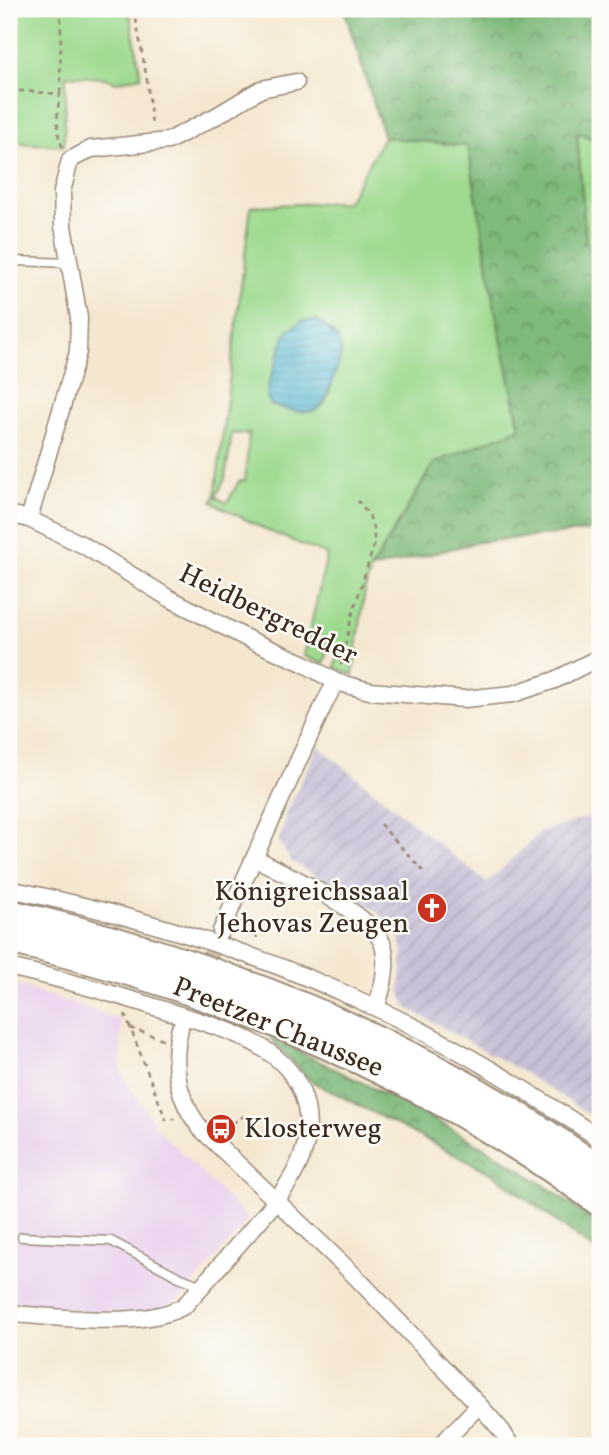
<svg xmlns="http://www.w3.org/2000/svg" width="609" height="1455" font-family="Vollkorn,serif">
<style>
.built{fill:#e9d2ed}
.industrial{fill:url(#industrial-furrows)}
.green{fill:#9eda8f;stroke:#6c8256;stroke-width:2;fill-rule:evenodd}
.forest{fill:url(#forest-crowns);stroke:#5c724c;stroke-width:2}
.water{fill:url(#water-rules);stroke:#467077;stroke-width:2}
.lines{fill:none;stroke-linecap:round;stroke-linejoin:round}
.street-tunnel{stroke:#cfc1ac;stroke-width:16;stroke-dasharray:16 8;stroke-linecap:butt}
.lane-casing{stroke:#988877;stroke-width:11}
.street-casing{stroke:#988877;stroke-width:19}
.highway-casing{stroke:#988877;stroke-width:32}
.path{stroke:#988877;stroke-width:2.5;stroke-dasharray:5 5;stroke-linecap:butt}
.lane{stroke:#fff;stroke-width:8}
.street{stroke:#fff;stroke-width:16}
.highway{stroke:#fff;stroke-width:28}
.labels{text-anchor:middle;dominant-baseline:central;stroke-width:5;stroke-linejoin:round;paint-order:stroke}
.street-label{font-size:28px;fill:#3b2a1e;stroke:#fdfcf7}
.poi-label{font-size:28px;fill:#3b2a1e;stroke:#fdfcf7;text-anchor:end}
</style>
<defs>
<pattern id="industrial-furrows" width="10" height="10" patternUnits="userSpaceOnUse" patternTransform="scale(1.75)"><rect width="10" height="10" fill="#c9bfd7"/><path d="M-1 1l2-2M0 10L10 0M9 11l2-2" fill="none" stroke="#aea4b8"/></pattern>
<pattern id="forest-crowns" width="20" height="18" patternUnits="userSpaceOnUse" patternTransform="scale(1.75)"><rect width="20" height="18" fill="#7eba7a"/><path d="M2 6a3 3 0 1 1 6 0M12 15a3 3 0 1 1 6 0" fill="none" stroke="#689763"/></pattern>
<pattern id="water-rules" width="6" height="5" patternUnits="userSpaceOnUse" patternTransform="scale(1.75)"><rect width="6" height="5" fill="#51b5d0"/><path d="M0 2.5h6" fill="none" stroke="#4493a8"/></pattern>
</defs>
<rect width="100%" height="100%" fill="#fdfcf7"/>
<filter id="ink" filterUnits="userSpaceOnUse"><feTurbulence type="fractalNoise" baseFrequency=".0143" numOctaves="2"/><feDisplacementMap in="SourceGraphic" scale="14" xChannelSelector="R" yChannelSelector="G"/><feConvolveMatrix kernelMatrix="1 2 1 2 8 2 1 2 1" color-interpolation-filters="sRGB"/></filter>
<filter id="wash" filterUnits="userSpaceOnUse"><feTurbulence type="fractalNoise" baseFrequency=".00686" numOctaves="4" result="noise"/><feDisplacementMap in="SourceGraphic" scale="28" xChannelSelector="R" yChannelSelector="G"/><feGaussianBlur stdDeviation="1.57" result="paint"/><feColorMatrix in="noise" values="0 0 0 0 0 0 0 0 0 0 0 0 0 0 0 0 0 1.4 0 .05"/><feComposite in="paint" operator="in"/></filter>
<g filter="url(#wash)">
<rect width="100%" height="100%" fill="#f4e7d0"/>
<path class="built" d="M 9,982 L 121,1020 L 120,1070 L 158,1129 L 248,1219 L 182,1298 L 160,1310 L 137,1313 L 9,1306 Z"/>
<path class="industrial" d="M 318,746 L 487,883 L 541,832 L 600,814 L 600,1121 L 523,1072 L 406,1007 L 400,990 L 403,952 L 397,926 L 370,907 L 291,861 L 279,841 L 287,812 Z"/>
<path class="green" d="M 9,9 L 129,9 L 141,76 L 116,82 L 105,78 L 66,75 L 64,146 L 9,142 Z
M 577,131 L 600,142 L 600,262 L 586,243 Z
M 384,137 L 468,146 L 495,309 L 520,429 L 434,463 L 371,569 L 365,589 L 353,675 L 335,668 L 338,653 L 328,649 L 324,664 L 304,656 L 327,555 L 264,529 L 212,502 L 215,497 L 251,206 L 347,202 ZM 342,351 C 338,363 330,396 324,404 C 314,418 284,409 271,405 C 264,392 270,380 275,367 ZM 232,433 L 249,434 L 245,481 L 239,481 L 227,503 L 216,497 L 225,479 Z"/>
<path class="forest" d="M 344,9 L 600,9 L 600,142 L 577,132 L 586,243 L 600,262 L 600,523 L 587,531 L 478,542 L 371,569 L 434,463 L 520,428 L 495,309 L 468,146 L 384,137 Z
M 269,1037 C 363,1083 457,1127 544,1185 C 563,1198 582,1213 600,1227 L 600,1254 L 493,1174 L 311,1081 Z"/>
<path class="water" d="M 317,320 C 328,329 338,335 341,349 C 342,358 326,404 318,409 C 305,416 284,409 271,405 L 267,398 L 268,386 L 287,331 L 302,321 Z"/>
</g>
<g filter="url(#ink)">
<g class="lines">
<path class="street-tunnel" d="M 180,1028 L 220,934"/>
<g class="lane-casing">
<path id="lane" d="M 16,261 L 69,263
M 22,1237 L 111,1241 L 179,1277 L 202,1286"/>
</g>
<g class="street-casing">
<path id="street" d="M 9,514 L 29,519 L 83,545 L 167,597 L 250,640 L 303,663 L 336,682 L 370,691 L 464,699 L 513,694 L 555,680 L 600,657
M 29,519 L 78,352 L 79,318 L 63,226 L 62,192 L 70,160 L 91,149 L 168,141 L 218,115 L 261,89 L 296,82
M 255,858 C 286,875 378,914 384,949 C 388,969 382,990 376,1008
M 9,889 C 134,915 261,953 376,1008 C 454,1045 529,1091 600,1139
M 221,931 L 326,700 L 336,682
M 9,967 C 66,980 122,996 177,1014 C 214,1026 254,1036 282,1063 C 307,1087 314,1124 302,1156 C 290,1188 266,1213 244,1238 C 224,1261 204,1284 184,1306 C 141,1330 59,1316 9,1314
M 180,1028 C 171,1066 177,1099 201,1129 L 353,1274 L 479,1405 L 502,1431 L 511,1446
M 440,1446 L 479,1405"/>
</g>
<g class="highway-casing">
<path id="highway" d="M 9,914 C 220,963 423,1044 600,1171
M 9,939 C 224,989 422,1072 600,1202"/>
</g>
<path class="path" d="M 57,9 L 61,14 L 60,94
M 134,9 L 147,80 L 152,126
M 9,90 L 60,94 C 57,111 55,133 63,148
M 341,665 L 351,619 L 374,545 L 374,530 L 369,515 L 358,501
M 380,824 L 423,871
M 240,922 L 254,929 L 258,941
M 125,1014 L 166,1120 L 175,1119
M 130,1028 L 163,1039
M 224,1129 L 244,1116"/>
<use href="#lane" class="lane"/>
<use href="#street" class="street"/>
<use href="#highway" class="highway"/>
</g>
</g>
<defs>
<g id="church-disc" transform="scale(1.575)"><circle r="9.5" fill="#c8321e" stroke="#fdfcf7"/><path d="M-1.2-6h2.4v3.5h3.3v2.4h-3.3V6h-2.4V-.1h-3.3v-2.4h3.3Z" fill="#fff"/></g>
<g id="bus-disc" transform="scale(1.575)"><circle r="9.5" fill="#c8321e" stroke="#fdfcf7"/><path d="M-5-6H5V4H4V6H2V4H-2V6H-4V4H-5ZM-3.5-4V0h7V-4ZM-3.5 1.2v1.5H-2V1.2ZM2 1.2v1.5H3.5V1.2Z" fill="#fff"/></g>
</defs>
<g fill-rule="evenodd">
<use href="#church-disc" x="432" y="908"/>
<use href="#bus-disc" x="221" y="1129"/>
</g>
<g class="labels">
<g class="street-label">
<text transform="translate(268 615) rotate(26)">Heidbergredder</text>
<text transform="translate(278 1028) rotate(22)">Preetzer Chaussee</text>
</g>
<g class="poi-label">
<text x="409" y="892">Königreichssaal<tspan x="409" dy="32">Jehovas Zeugen</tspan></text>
<text x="244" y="1129" text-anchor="start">Klosterweg</text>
</g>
</g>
<rect width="609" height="1455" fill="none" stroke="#fdfcf7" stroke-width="35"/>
</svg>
